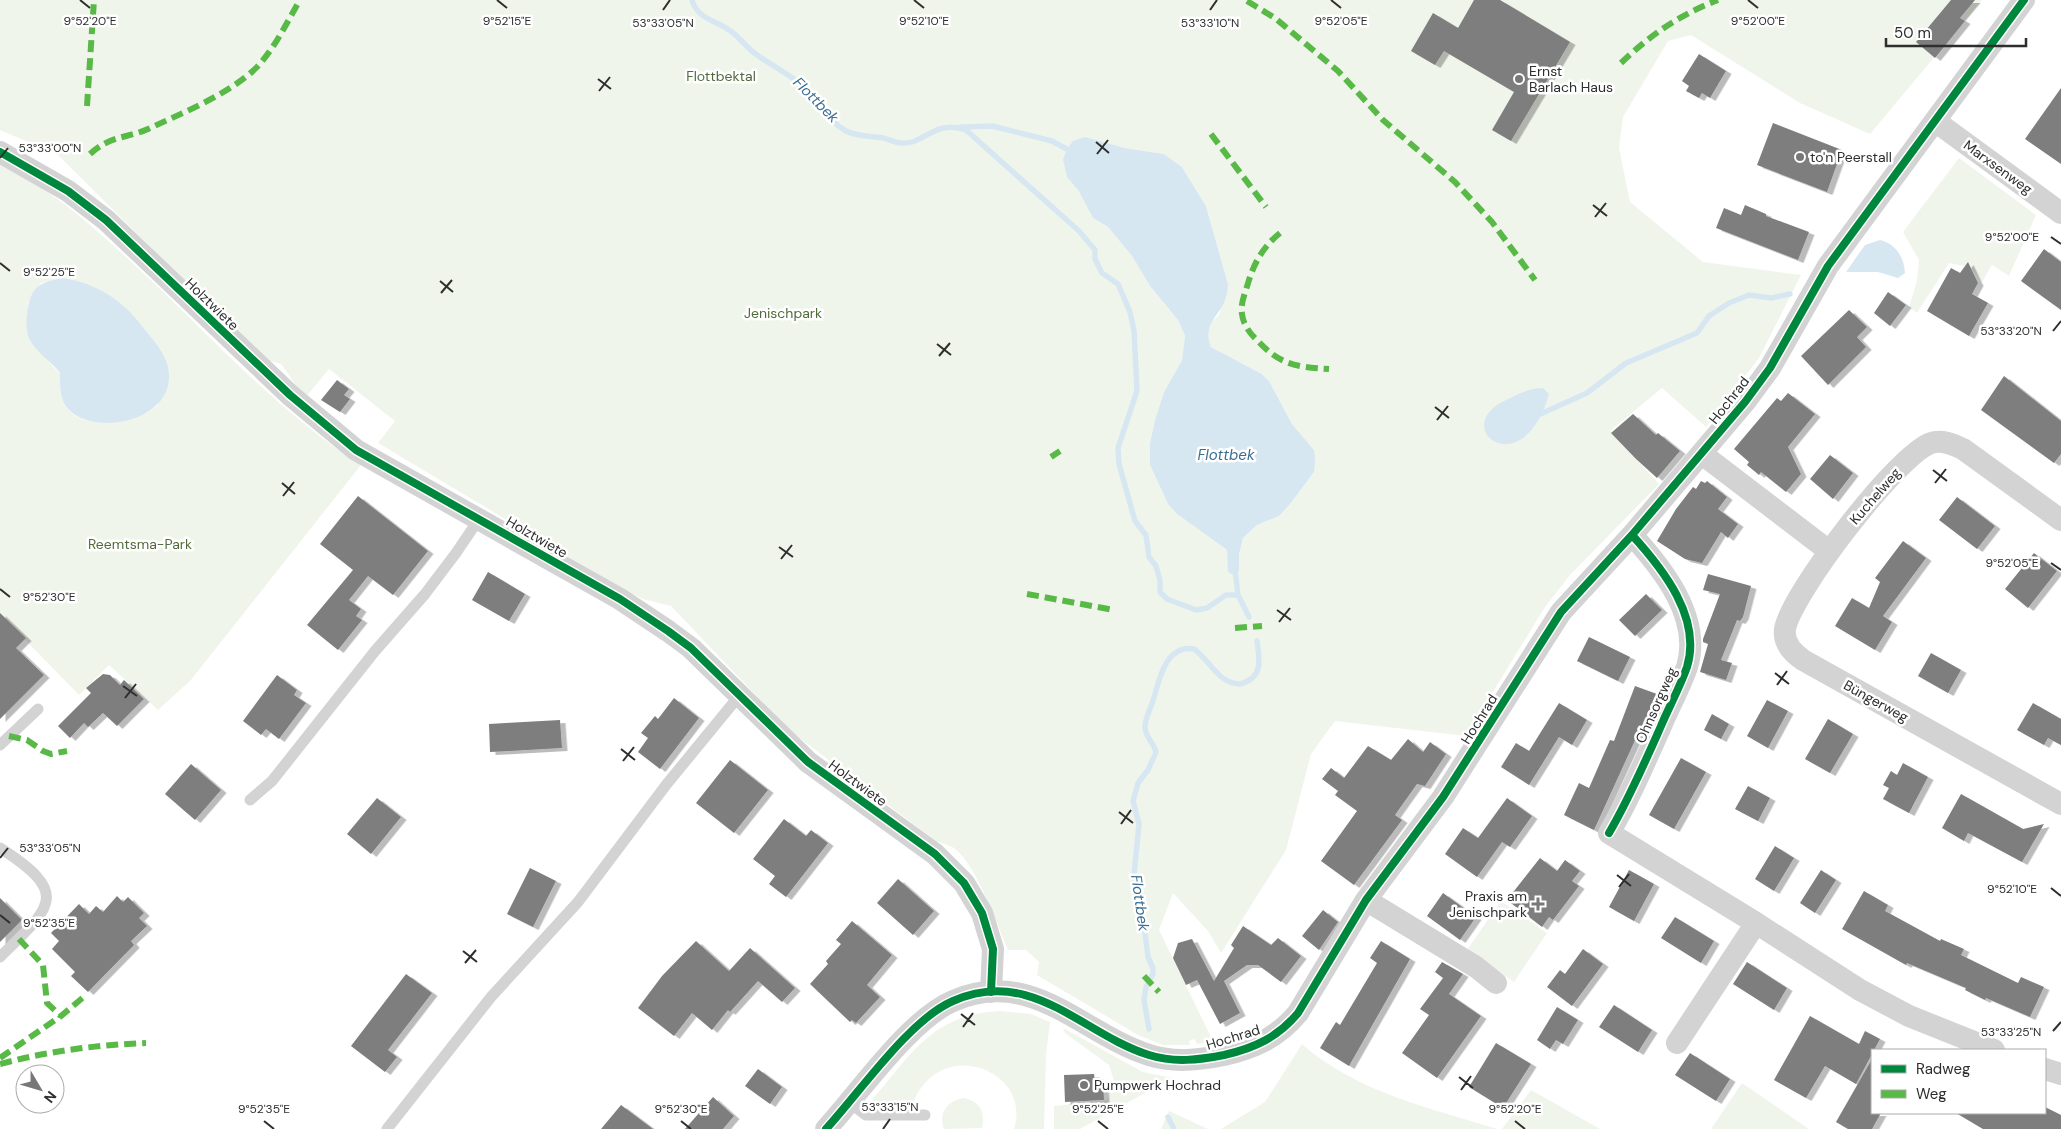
<svg xmlns="http://www.w3.org/2000/svg" width="2061" height="1129" font-family="'DM Sans',sans-serif">
<style>
.green{fill:#f0f5eb;fill-rule:evenodd}
.water{fill:#d7e7f2}
.lines{fill:none;stroke-linecap:round;stroke-linejoin:round}
.stream{stroke:#d7e7f2;stroke-width:5.5}
.building{fill:#7e7e7e;filter:url(#shadow)}
.lane{stroke:#d3d3d3;stroke-width:11}
.street{stroke:#d3d3d3;stroke-width:22}
.quiet{stroke:#58b947;stroke-width:6;stroke-dasharray:12 6;stroke-linecap:butt}
.cycleway-casing{stroke:#fff;stroke-width:11}
.cycleway{stroke:#00873e;stroke-width:8}
.ticks{fill:none;stroke:#2e2e2e;stroke-width:2}
.poi-dot{fill:#777;stroke:#fff;stroke-width:2}
.labels{text-anchor:middle;dominant-baseline:central;stroke-width:5;stroke-linejoin:round;paint-order:stroke}
.poi-label{font-size:14px;fill:#2e2e2e;stroke:#fff;text-anchor:start}
.park-label{font-size:14px;fill:#506b3a;stroke:#fff}
.street-label{font-size:14px;fill:#2e2e2e;stroke:#fff}
.water-label{font-size:15px;font-style:italic;fill:#3a6e92;stroke:#fff}
.ticks-label{font-size:12px;text-anchor:middle;fill:#2e2e2e;stroke:#fff;stroke-width:5;stroke-linejoin:round;paint-order:stroke}
</style>
<defs>
<filter id="shadow"><feDropShadow dx="5.5" dy="3" stdDeviation="0" flood-color="#0004"/></filter>
</defs>
<rect width="100%" height="100%" fill="#fff"/>
<path class="green" d="M 0,0 L 1982,0 L 1870,134 L 1800,103 L 1691,35 L 1668,41 L 1623,117 L 1619,148 L 1630,202 L 1703,262 L 1801,275 L 1759,358 L 1706,427 L 1662,388 L 1610,431 L 1659,484 L 1570,575 L 1545,607 L 1466,736 L 1335,721 L 1311,754 L 1286,850 L 1221,953 L 1208,931 L 1173,893 L 1159,930 L 1213,1041 L 1197,1044 L 1194,1039 L 1189,1041 L 1190,1045 L 1163,1045 L 1138,1035 L 1037,975 L 1039,962 L 1026,950 L 1008,950 C 997,924 976,864 954,848 C 949,845 941,843 936,841 L 789,730 L 671,606 L 643,599 L 624,590 L 378,443 L 395,421 L 329,369 L 305,398 L 281,364 L 263,359 L 58,155 L 0,130 ZM 1102,142 L 1125,148 L 1164,154 L 1182,167 L 1206,206 L 1228,284 L 1219,315 L 1210,323 L 1206,336 L 1211,347 L 1262,374 L 1269,381 L 1292,424 L 1314,450 L 1314,472 L 1291,503 L 1279,516 L 1257,525 L 1243,538 L 1239,555 L 1239,571 L 1228,559 L 1227,550 L 1177,514 L 1168,504 L 1150,465 L 1150,443 L 1155,420 L 1164,392 L 1182,360 L 1185,336 L 1178,320 L 1150,286 L 1132,256 L 1108,227 L 1093,218 L 1078,190 Z
M 1959,158 L 2036,215 L 2009,276 L 1992,265 L 1982,282 L 1970,267 L 1949,263 L 1917,313 L 1909,307 L 1917,281 L 1919,260 L 1903,232 Z
M 0,165 C 48,186 90,224 128,259 C 205,329 273,409 361,465 L 190,681 L 158,710 L 109,665 L 79,695 L 0,614 ZM 62,278 C 110,287 133,314 161,351 L 158,405 C 139,423 83,432 66,407 C 59,396 60,385 60,374 L 31,342 L 28,303 L 41,283 Z
M 1501,901 L 1547,933 L 1514,982 L 1467,950 Z
M 999,1011 L 1031,1014 L 1050,1022 L 1046,1055 L 1044,1129 L 1014,1129 C 1033,1070 938,1033 912,1106 L 882,1105 L 871,1101 C 912,1054 931,1015 999,1011 Z
M 1063,1028 L 1143,1072 L 1172,1078 L 1080,1129 L 1054,1129 L 1054,1106 L 1107,1100 L 1114,1081 L 1109,1065 L 1065,1033 Z
M 1302,1044 C 1356,1092 1430,1108 1497,1129 L 1221,1129 L 1265,1102 Z
M 1742,1083 L 1809,1129 L 1711,1129 Z
M 1531,1090 L 1600,1129 L 1502,1129 Z
M 963,1098 C 979,1100 986,1112 982,1128 L 944,1129 C 938,1113 947,1101 963,1098 Z
M 1169,1111 L 1208,1129 L 1161,1129 Z"/>
<path class="water" d="M 1085,137 L 1125,148 L 1164,154 L 1182,167 L 1206,206 L 1228,284 C 1228,315 1200,319 1211,347 L 1262,374 L 1269,381 L 1292,424 L 1314,450 L 1315,460 L 1314,472 L 1291,503 L 1279,516 L 1257,525 L 1243,538 L 1239,555 L 1239,571 L 1235,576 L 1228,572 L 1227,550 L 1177,514 L 1168,504 L 1150,465 L 1150,443 L 1155,420 L 1164,392 L 1182,360 L 1185,336 L 1178,320 L 1150,286 L 1132,256 L 1108,227 L 1093,218 L 1078,190 L 1067,177 L 1063,159 L 1067,149 L 1073,141 Z
M 1880,240 C 1896,244 1904,257 1905,273 L 1898,278 L 1878,272 L 1846,272 L 1865,245 Z
M 62,278 C 94,282 123,300 142,326 C 153,340 169,356 169,375 C 171,422 95,436 69,410 C 59,400 60,386 60,373 C 52,362 38,354 31,342 C 26,335 26,323 27,315 C 30,289 36,283 62,278 Z
M 1543,388 L 1549,394 C 1523,487 1447,427 1506,400 C 1519,394 1529,388 1543,388 Z"/>
<g class="lines">
<path class="stream" d="M 692,0 C 697,19 718,21 732,32 C 741,39 748,49 757,55 C 774,67 792,75 807,90 C 820,103 829,122 846,131 C 858,137 871,136 884,138 C 890,140 896,143 902,143 C 924,145 934,119 966,130 L 1079,231 L 1095,250 L 1095,259 L 1102,273 L 1118,284 L 1130,312 L 1134,331 L 1137,391 L 1118,448 L 1119,464 L 1135,521 L 1146,535 L 1149,557 L 1156,566 L 1160,580 L 1160,592 L 1167,599 L 1196,610 L 1207,608 L 1226,595 L 1238,595 L 1249,617
M 961,127 L 992,126 L 1052,141 L 1072,152
M 1538,415 L 1587,393 L 1626,363 L 1697,333 L 1709,316 L 1729,303 L 1749,295 L 1771,298 L 1790,294
M 1235,570 L 1238,595
M 1149,1029 L 1144,1000 L 1146,987 L 1153,974 L 1153,968 L 1148,957 L 1141,902 L 1134,875 L 1139,824 L 1133,801 L 1138,783 L 1148,770 L 1156,752 C 1154,743 1145,737 1145,727 C 1145,719 1150,709 1153,701 C 1159,681 1165,644 1194,649 C 1211,661 1217,683 1240,684 C 1263,678 1260,660 1257,641
M 1168,1117 L 1174,1129"/>
</g>
<path class="building" d="M 1474,0 L 1500,0 L 1570,42 L 1511,141 L 1492,130 L 1514,92 L 1444,51 L 1435,65 L 1411,51 L 1433,13 L 1458,28 Z
M 1951,0 L 1975,0 L 1960,18 L 1965,21 L 1935,58 L 1916,42 Z
M 1699,54 L 1726,71 L 1710,98 L 1702,93 L 1699,98 L 1686,91 L 1689,86 L 1682,81 Z
M 2061,88 L 2061,164 L 2025,139 Z
M 1773,123 L 1842,150 L 1827,192 L 1757,165 Z
M 1745,205 L 1766,214 L 1766,216 L 1809,232 L 1798,260 L 1716,228 L 1724,208 L 1741,215 Z
M 2044,249 L 2061,262 L 2061,310 L 2021,281 Z
M 1968,262 L 1978,283 L 1972,294 L 1988,303 L 1969,336 L 1927,311 L 1951,268 L 1960,273 Z
M 1888,292 L 1906,305 L 1890,326 L 1874,313 Z
M 1849,310 L 1867,327 L 1857,337 L 1866,347 L 1828,385 L 1801,356 Z
M 2004,376 L 2061,421 L 2061,454 L 2054,463 L 1981,410 Z
M 337,380 L 349,389 L 344,395 L 350,399 L 340,412 L 321,400 Z
M 1788,393 L 1815,414 L 1788,447 L 1801,474 L 1786,492 L 1761,472 L 1759,475 L 1747,465 L 1749,462 L 1734,449 L 1777,398 L 1781,401 Z
M 1633,414 L 1656,435 L 1658,433 L 1680,451 L 1657,478 L 1636,459 L 1611,433 Z
M 1830,455 L 1853,473 L 1833,499 L 1810,479 Z
M 1701,481 L 1705,483 L 1707,481 L 1727,497 L 1718,509 L 1738,524 L 1728,538 L 1721,532 L 1702,563 L 1685,559 L 1657,541 L 1676,509 L 1693,487 L 1696,489 Z
M 358,496 L 428,551 L 393,595 L 368,576 L 349,600 L 361,609 L 356,616 L 362,620 L 338,650 L 307,625 L 353,570 L 320,544 Z
M 1957,497 L 1995,526 L 1977,549 L 1939,520 Z
M 1903,541 L 1926,558 L 1883,616 L 1892,622 L 1875,650 L 1835,626 L 1852,598 L 1869,608 L 1880,582 L 1875,578 Z
M 2034,553 L 2057,571 L 2028,608 L 2005,589 Z
M 488,572 L 525,594 L 509,621 L 472,600 Z
M 1708,574 L 1751,586 L 1743,617 L 1740,621 L 1737,620 L 1721,660 L 1732,663 L 1726,680 L 1700,672 L 1708,644 L 1703,642 L 1703,639 L 1720,594 L 1703,590 Z
M 1646,594 L 1662,610 L 1635,636 L 1619,620 Z
M 0,613 L 26,638 L 16,648 L 44,675 L 0,719 Z
M 1589,637 L 1630,657 L 1618,681 L 1577,661 Z
M 1931,653 L 1961,670 L 1948,693 L 1918,676 Z
M 103,674 L 110,675 L 120,685 L 124,680 L 144,699 L 117,726 L 103,713 L 88,727 L 84,723 L 70,738 L 58,726 L 91,693 L 86,688 Z
M 277,675 L 297,690 L 294,695 L 306,703 L 279,739 L 266,729 L 261,735 L 243,721 Z
M 1635,686 L 1657,694 L 1644,726 L 1642,725 L 1594,830 L 1564,815 L 1579,783 L 1589,788 L 1610,740 L 1614,741 Z
M 674,698 L 699,718 L 660,769 L 638,752 L 648,738 L 641,733 L 655,716 L 658,719 Z
M 1767,700 L 1788,711 L 1768,748 L 1747,736 Z
M 1559,703 L 1587,720 L 1572,745 L 1559,737 L 1529,785 L 1501,767 L 1516,743 L 1529,751 Z
M 2033,703 L 2061,719 L 2061,745 L 2048,738 L 2044,745 L 2017,730 Z
M 1712,714 L 1729,724 L 1721,739 L 1704,730 Z
M 1828,719 L 1853,734 L 1830,773 L 1805,759 Z
M 560,720 L 562,748 L 490,752 L 489,724 Z
M 1408,739 L 1423,752 L 1430,742 L 1446,754 L 1425,786 L 1417,784 L 1395,815 L 1402,820 L 1354,885 L 1321,861 L 1357,811 L 1335,795 L 1338,791 L 1322,779 L 1331,768 L 1344,778 L 1368,746 L 1391,760 Z
M 1681,758 L 1706,772 L 1674,829 L 1649,815 Z
M 730,760 L 768,790 L 734,833 L 696,803 Z
M 1903,763 L 1928,777 L 1909,813 L 1883,799 L 1889,788 L 1883,785 L 1891,771 L 1897,775 Z
M 191,764 L 221,790 L 195,820 L 165,794 Z
M 1748,786 L 1770,798 L 1758,821 L 1735,809 Z
M 1961,794 L 2023,829 L 2044,824 L 2022,862 L 1968,833 L 1964,841 L 1942,828 Z
M 377,798 L 401,817 L 371,854 L 347,834 Z
M 1507,798 L 1532,816 L 1510,847 L 1502,842 L 1477,877 L 1445,854 L 1463,828 L 1478,838 Z
M 784,819 L 806,836 L 811,830 L 828,843 L 786,897 L 769,884 L 775,876 L 753,859 Z
M 1775,846 L 1794,858 L 1774,891 L 1755,879 Z
M 1540,858 L 1557,871 L 1565,860 L 1580,871 L 1572,881 L 1579,886 L 1553,920 L 1549,917 L 1542,927 L 1507,900 Z
M 530,868 L 556,881 L 533,927 L 507,914 Z
M 1629,870 L 1654,884 L 1634,921 L 1609,907 Z
M 1821,870 L 1836,880 L 1815,913 L 1800,903 Z
M 898,879 L 934,911 L 913,935 L 877,903 Z
M 1864,891 L 1888,905 L 1885,911 L 1940,941 L 1941,939 L 1964,949 L 1961,955 L 2018,983 L 2021,977 L 2044,987 L 2030,1017 L 1986,998 L 1985,1000 L 1965,990 L 1966,988 L 1907,963 L 1906,965 L 1842,929 Z
M 1443,893 L 1476,917 L 1460,940 L 1427,916 Z
M 117,896 L 123,902 L 128,897 L 144,913 L 139,918 L 147,926 L 131,941 L 134,945 L 88,992 L 71,976 L 75,972 L 52,949 L 59,941 L 51,933 L 79,904 L 89,914 L 96,906 L 103,912 Z
M 0,898 L 22,920 L 0,942 Z
M 1323,910 L 1338,922 L 1319,950 L 1302,936 Z
M 1675,917 L 1714,941 L 1701,963 L 1661,938 Z
M 852,921 L 892,955 L 867,985 L 880,997 L 856,1023 L 852,1020 L 850,1022 L 810,984 L 828,964 L 826,961 L 841,944 L 836,940 Z
M 1243,926 L 1271,945 L 1278,938 L 1301,956 L 1281,982 L 1258,965 L 1247,965 L 1224,981 L 1240,1013 L 1220,1024 L 1197,980 L 1186,985 L 1173,958 L 1178,943 L 1192,939 L 1214,981 L 1234,948 L 1231,945 Z
M 696,941 L 729,971 L 750,948 L 795,988 L 782,1002 L 758,981 L 730,1012 L 728,1010 L 712,1030 L 692,1013 L 674,1036 L 638,1008 L 662,976 Z
M 1381,941 L 1410,959 L 1349,1066 L 1320,1048 L 1336,1022 L 1340,1025 L 1377,963 L 1370,958 Z
M 1583,949 L 1603,964 L 1572,1006 L 1547,987 L 1560,970 L 1565,974 Z
M 1442,962 L 1463,974 L 1449,994 L 1481,1016 L 1437,1078 L 1402,1053 L 1429,1015 L 1420,1009 L 1443,978 L 1435,972 Z
M 1747,962 L 1787,988 L 1774,1010 L 1733,984 Z
M 406,974 L 432,993 L 388,1050 L 397,1057 L 385,1072 L 351,1046 Z
M 1614,1005 L 1652,1030 L 1638,1052 L 1599,1027 Z
M 1557,1007 L 1578,1020 L 1563,1044 L 1556,1040 L 1550,1049 L 1537,1040 Z
M 1810,1016 L 1859,1044 L 1865,1031 L 1880,1039 L 1856,1084 L 1825,1066 L 1806,1098 L 1774,1080 Z
M 1496,1043 L 1531,1064 L 1503,1108 L 1469,1087 Z
M 1690,1053 L 1730,1079 L 1716,1101 L 1675,1075 Z
M 1872,1059 L 1872,1113 L 1881,1113 L 1872,1129 L 1848,1129 L 1836,1122 Z
M 758,1069 L 782,1087 L 770,1104 L 745,1086 Z
M 1094,1074 L 1095,1080 L 1103,1079 L 1104,1100 L 1065,1102 L 1064,1075 Z
M 713,1097 L 734,1116 L 723,1129 L 685,1129 Z
M 621,1105 L 653,1129 L 601,1129 Z
M 2045,1107 L 2061,1115 L 2061,1129 L 1983,1129 L 1956,1113 L 2045,1113 Z"/>
<g class="lines">
<path class="lane" d="M 0,745 L 38,709
M 250,800 L 272,781 L 375,651 L 425,594 L 456,553 L 479,519
M 0,848 C 72,894 51,907 0,957
M 850,1103 L 866,1115 L 925,1115
M 387,1129 L 491,997 L 578,902 L 666,785 L 739,696"/>
<path class="street" d="M 1935,121 L 2061,213
M 0,152 L 68,191 L 106,220 L 290,395 L 356,450 L 620,599 L 668,631 L 691,648 L 808,762 L 935,854 L 964,883 L 982,913 L 993,949 L 991,992
M 1702,454 L 1829,551
M 2061,520 L 1963,449 C 1954,445 1942,439 1931,443 C 1897,455 1791,594 1785,629 C 1783,643 1793,653 1803,660 L 2061,804
M 1632,535 C 1663,569 1702,618 1687,667 C 1680,687 1669,707 1661,726 C 1645,762 1629,799 1609,833 L 1756,923 L 1860,990 L 1909,1016 L 1994,1050
M 1366,900 L 1476,967 L 1496,983
M 1677,1043 L 1756,923
M 2045,1069 L 2061,1074
M 826,1129 C 860,1092 909,1020 953,1001 C 1032,966 1082,1034 1149,1055 C 1174,1063 1199,1060 1224,1055 C 1255,1048 1278,1037 1298,1013 L 1366,900 L 1443,797 L 1561,612 L 1632,535 L 1745,402 L 1770,368 L 1828,266 L 2024,0"/>
<path class="quiet" d="M 1247,1 L 1275,18 L 1338,71 L 1383,120 L 1455,182 L 1492,222 L 1535,280
M 1621,63 C 1650,35 1681,14 1718,0
M 87,106 L 94,0
M 1211,134 L 1266,207
M 90,154 C 111,135 125,139 148,129 C 182,113 230,94 257,67 C 275,48 287,22 300,0
M 1280,233 C 1264,246 1255,261 1249,280 C 1246,291 1240,303 1242,314 C 1243,324 1250,334 1257,340 C 1280,365 1296,367 1329,369
M 1051,457 L 1060,451
M 1027,594 L 1114,610
M 1235,628 L 1262,626
M 9,736 L 27,740 L 43,751 L 51,754 L 67,751
M 19,939 L 43,965 L 47,1003 L 61,1016
M 1144,976 L 1159,992
M 0,1058 L 61,1016 L 86,995
M 0,1064 C 49,1051 96,1045 146,1043"/>
<g class="cycleway-casing">
<path id="cycleway" d="M 0,152 L 68,191 L 106,220 L 290,395 L 356,450 L 620,599 L 668,631 L 691,648 L 808,762 L 935,854 L 964,883 L 982,913 L 993,949 L 991,992
M 1609,833 C 1629,799 1645,762 1661,726 C 1669,707 1680,687 1687,667 C 1702,618 1663,569 1632,535
M 826,1129 C 860,1092 909,1020 953,1001 C 1032,966 1082,1034 1149,1055 C 1174,1063 1199,1060 1224,1055 C 1255,1048 1278,1037 1298,1013 L 1366,900 L 1443,797 L 1561,612 L 1632,535 L 1745,402 L 1770,368 L 1828,266 L 2024,0"/>
</g>
<use href="#cycleway" class="cycleway"/>
</g>
<path class="ticks" d="M 80,0 L 90,8M 497,0 L 507,8M 914,0 L 924,8M 1331,0 L 1341,8M 1748,0 L 1758,8M 663,10 L 670,0M 1210,10 L 1217,0M 598,79 L 611,89M 599,91 L 610,77M 1096,142 L 1109,153M 1097,154 L 1108,140M 0,158 L 8,148M 1593,205 L 1607,216M 1595,217 L 1606,203M 2051,237 L 2061,244M 0,263 L 10,271M 440,281 L 453,292M 441,293 L 452,280M 2053,331 L 2061,321M 937,344 L 951,355M 939,356 L 950,343M 1435,407 L 1449,418M 1437,420 L 1448,406M 1933,470 L 1947,481M 282,483 L 295,494M 1935,483 L 1946,469M 283,496 L 294,482M 779,547 L 793,557M 781,559 L 792,545M 2051,563 L 2061,570M 0,589 L 10,597M 1277,610 L 1291,620M 1279,622 L 1290,608M 1775,673 L 1789,684M 1777,685 L 1787,671M 123,686 L 137,696M 125,698 L 136,684M 621,749 L 635,760M 623,761 L 634,747M 1119,812 L 1133,823M 1121,824 L 1131,810M 0,858 L 8,848M 1617,875 L 1631,886M 1619,887 L 1629,874M 2051,888 L 2061,896M 0,915 L 10,923M 463,951 L 477,962M 465,963 L 476,950M 961,1014 L 975,1025M 963,1027 L 973,1013M 2053,1031 L 2061,1022M 1459,1077 L 1473,1088M 1461,1090 L 1471,1076M 264,1121 L 274,1129M 681,1121 L 691,1129M 1098,1121 L 1108,1129M 1515,1121 L 1525,1129M 883,1129 L 890,1119"/>
<g class="poi-dot">
<circle cx="1519" cy="79" r="5"/>
<circle cx="1800" cy="157" r="5"/>
<path d="M1535.5 896.5h5v5h5v5h-5v5h-5v-5h-5v-5h5z"/>
<circle cx="1084" cy="1085" r="5"/>
</g>
<g class="labels">
<g class="poi-label">
<text x="1529" y="71">Ernst<tspan x="1529" dy="16">Barlach Haus</tspan></text>
<text x="1810" y="157">to'n Peerstall</text>
<text x="1527" y="896" text-anchor="end">Praxis am<tspan x="1527" dy="16">Jenischpark</tspan></text>
<text x="1094" y="1085">Pumpwerk Hochrad</text>
</g>
<g class="park-label">
<text x="721" y="76">Flottbektal</text>
<text x="783" y="313">Jenischpark</text>
<text x="140" y="544">Reemtsma-Park</text>
</g>
<g class="street-label">
<text transform="translate(1998 167) rotate(36)">Marxsenweg</text>
<text transform="translate(212 304) rotate(44)">Holztwiete</text>
<text transform="translate(1729 400) rotate(-52)">Hochrad</text>
<text transform="translate(1875 496) rotate(-49)">Kuchelweg</text>
<text transform="translate(537 537) rotate(30)">Holztwiete</text>
<text transform="translate(1876 701) rotate(29)">Büngerweg</text>
<text transform="translate(1656 705) rotate(-66)">Ohnsorgweg</text>
<text transform="translate(1479 719) rotate(-58)">Hochrad</text>
<text transform="translate(858 783) rotate(36)">Holztwiete</text>
<text transform="translate(1233 1037) rotate(-17)">Hochrad</text>
</g>
<g class="water-label">
<text transform="translate(816 100) rotate(45)">Flottbek</text>
<text x="1226" y="455">Flottbek</text>
<text transform="translate(1140 903) rotate(82)">Flottbek</text>
</g>
</g>
<g class="ticks-label">
<text x="1758" y="25">9°52'00"E</text>
<text x="90" y="25">9°52'20"E</text>
<text x="507" y="25">9°52'15"E</text>
<text x="924" y="25">9°52'10"E</text>
<text x="1341" y="25">9°52'05"E</text>
<text x="1210" y="27">53°33'10"N</text>
<text x="663" y="27">53°33'05"N</text>
<text x="50" y="152">53°33'00"N</text>
<text x="2012" y="241">9°52'00"E</text>
<text x="49" y="276">9°52'25"E</text>
<text x="2011" y="335">53°33'20"N</text>
<text x="2012" y="567">9°52'05"E</text>
<text x="49" y="601">9°52'30"E</text>
<text x="50" y="852">53°33'05"N</text>
<text x="2012" y="893">9°52'10"E</text>
<text x="49" y="927">9°52'35"E</text>
<text x="2011" y="1036">53°33'25"N</text>
<text x="890" y="1111">53°33'15"N</text>
<text x="264" y="1113">9°52'35"E</text>
<text x="681" y="1113">9°52'30"E</text>
<text x="1098" y="1113">9°52'25"E</text>
<text x="1515" y="1113">9°52'20"E</text>
</g>
<rect x="1871" y="1049" width="175" height="65" fill="#ffffff" stroke="#ababab"/>
<rect x="1881" y="1065" width="25" height="8" fill="#00873e" stroke="#ababab"/>
<text x="1916" y="1074" font-size="15" fill="#2e2e2e">Radweg</text>
<rect x="1881" y="1090" width="25" height="8" fill="#58b947" stroke="#ababab"/>
<text x="1916" y="1099" font-size="15" fill="#2e2e2e">Weg</text>
<g transform="translate(40 1089) rotate(128)"><circle r="24" fill="#ffffff" stroke="#ababab"/>
<path d="M0-4L9 19L0 12L-9 19Z" fill="#777777"/>
<text y="-8" font-size="14" font-weight="bold" text-anchor="middle" fill="#2e2e2e">N</text>
</g>
<path d="M1886 38v8h140v-8" fill="none" stroke="#2e2e2e" stroke-width="2.5"/>
<text x="1894" y="38" font-size="15" fill="#2e2e2e" stroke="#ffffff" stroke-width="4" paint-order="stroke">50 m</text>
</svg>
